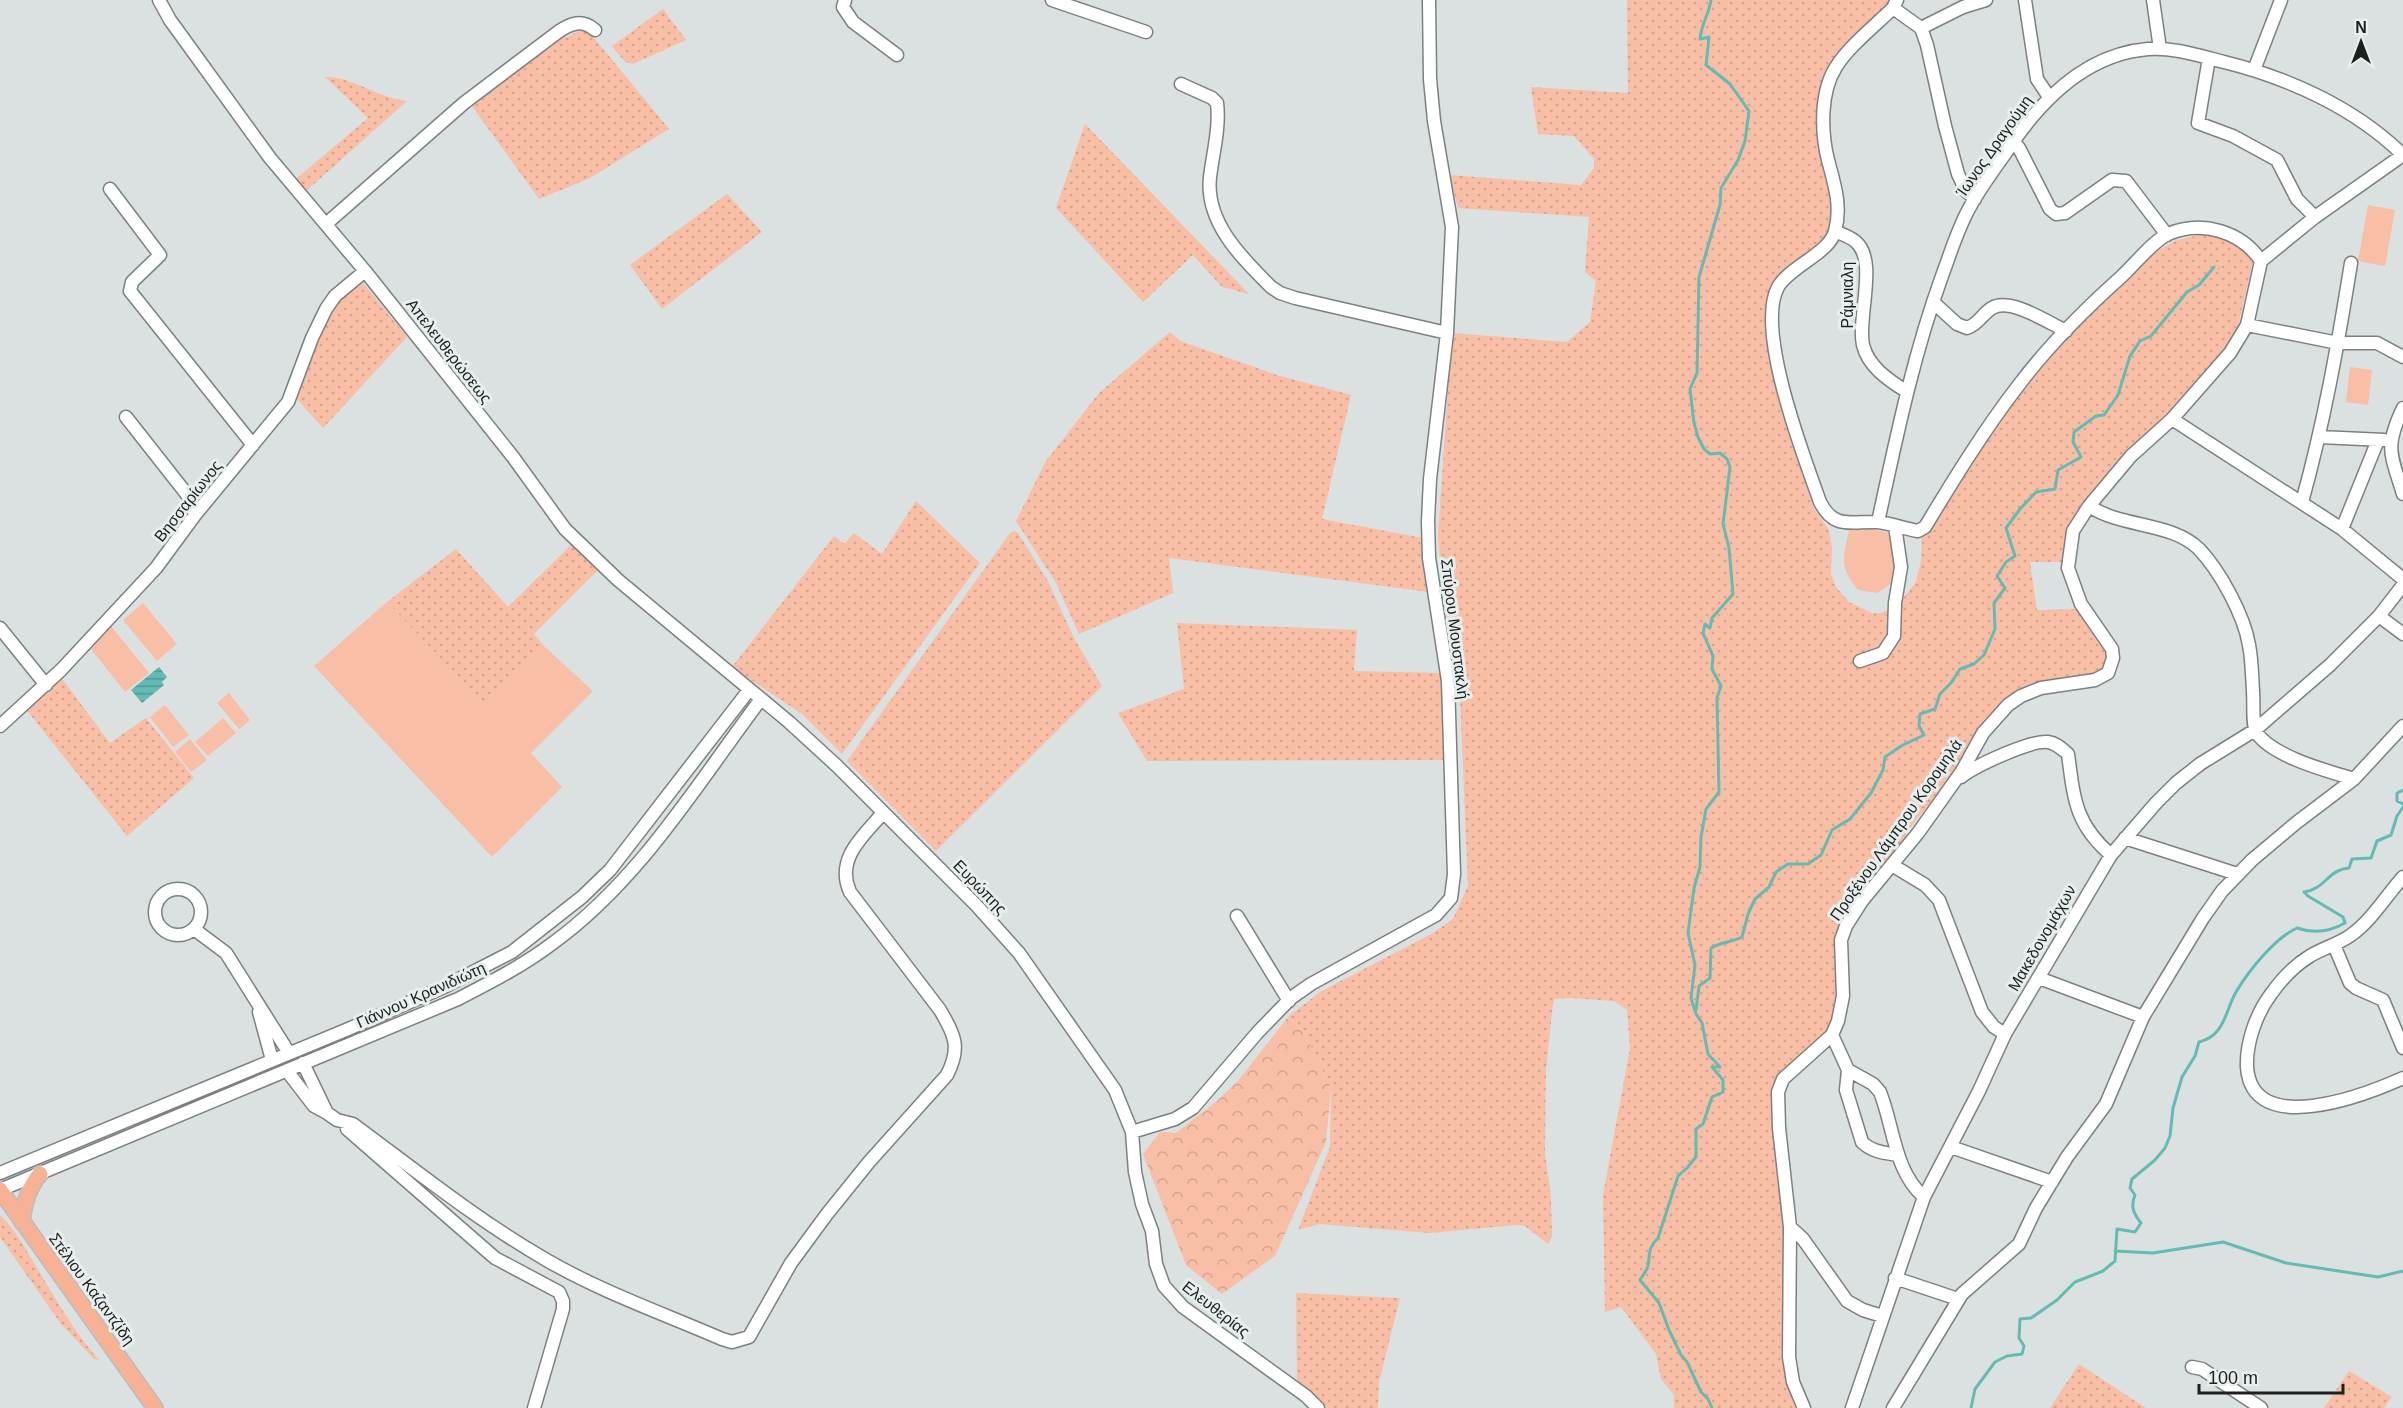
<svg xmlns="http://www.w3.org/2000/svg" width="2403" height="1408" font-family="Helvetica,sans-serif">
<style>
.grass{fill:url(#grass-dots)}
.forest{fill:url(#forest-crowns)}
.green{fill:#f9bea6}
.water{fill:url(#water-rules)}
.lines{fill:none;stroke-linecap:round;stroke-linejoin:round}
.stream{stroke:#63bbb3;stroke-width:3}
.minor-casing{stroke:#7b8180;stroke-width:15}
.major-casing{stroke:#bbbcbc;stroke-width:18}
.minor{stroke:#fff;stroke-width:12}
.major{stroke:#f7b295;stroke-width:15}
.labels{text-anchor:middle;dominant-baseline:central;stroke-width:6;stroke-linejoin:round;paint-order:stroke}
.street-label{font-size:16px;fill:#1d201f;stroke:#e7efee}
</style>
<defs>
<pattern id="grass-dots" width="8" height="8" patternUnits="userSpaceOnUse" patternTransform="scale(1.5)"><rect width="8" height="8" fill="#f9bea6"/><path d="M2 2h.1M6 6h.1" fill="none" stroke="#d5a38e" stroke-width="1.8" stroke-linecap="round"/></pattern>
<pattern id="forest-crowns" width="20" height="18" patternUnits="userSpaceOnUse" patternTransform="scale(1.5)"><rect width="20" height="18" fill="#f9bea6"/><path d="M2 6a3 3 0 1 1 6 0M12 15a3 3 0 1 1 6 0" fill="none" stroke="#d5a38e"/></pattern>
<pattern id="water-rules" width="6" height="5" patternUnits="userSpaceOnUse" patternTransform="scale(1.5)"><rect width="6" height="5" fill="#63bbb3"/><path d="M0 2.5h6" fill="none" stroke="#519891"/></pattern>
</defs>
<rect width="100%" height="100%" fill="#dae1e0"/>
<path class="grass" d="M 1627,0 L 1891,0 L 1885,11 L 1839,51 L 1822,83 L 1818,116 L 1818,146 L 1833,212 L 1828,233 L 1817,247 L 1786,270 L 1774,282 L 1768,297 L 1765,314 L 1767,333 L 1774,373 L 1800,467 L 1814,509 L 1829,530 L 1832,548 L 1831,574 L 1836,587 L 1849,602 L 1872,613 L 1881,613 L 1897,606 L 1916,582 L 1921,561 L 1922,530 L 1996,421 L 2059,347 L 2072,328 L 2154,253 L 2175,241 L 2203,234 L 2234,240 L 2253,260 L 2238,327 L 2224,350 L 2079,510 L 2069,531 L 2064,562 L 2030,562 L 2037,610 L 2079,609 L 2106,648 L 2109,661 L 2104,668 L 2096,675 L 2016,693 L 1998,707 L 1986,721 L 1948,784 L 1915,821 L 1889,860 L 1863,888 L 1847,916 L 1844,970 L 1833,1023 L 1824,1036 L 1793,1061 L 1778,1083 L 1784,1217 L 1785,1287 L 1782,1346 L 1785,1375 L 1796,1408 L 1674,1408 L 1674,1395 L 1661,1379 L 1656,1354 L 1621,1307 L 1605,1312 L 1603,1195 L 1630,1048 L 1627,1010 L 1614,1001 L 1571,998 L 1555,999 L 1553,1003 L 1546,1070 L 1545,1154 L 1551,1196 L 1552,1236 L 1548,1244 L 1525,1226 L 1517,1225 L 1430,1233 L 1319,1224 L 1298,1230 L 1330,1147 L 1331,1088 L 1304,1032 L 1288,1017 L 1320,992 L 1433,933 L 1453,919 L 1468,886 L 1460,699 L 1442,584 L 1438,535 L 1452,333 L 1567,342 L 1590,322 L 1596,281 L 1585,272 L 1589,217 L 1458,208 L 1449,175 L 1581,185 L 1594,168 L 1594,159 L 1574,136 L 1538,134 L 1531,87 L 1628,93 Z
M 663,9 L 686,40 L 633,64 L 625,62 L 612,46 Z
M 580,30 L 590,33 L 669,129 L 590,178 L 539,199 L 469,102 L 557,35 L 567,37 Z
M 325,77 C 350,76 379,98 407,101 L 305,192 L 297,178 L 368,118 Z
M 1085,124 L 1249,294 L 1222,287 L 1193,255 L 1143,302 L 1056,208 Z
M 727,194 L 762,232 L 662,309 L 630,265 Z
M 358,283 L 364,284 L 407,337 L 323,428 L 296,398 L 321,325 L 341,293 Z
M 1170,332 L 1180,341 L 1277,375 L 1351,395 L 1322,519 L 1423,538 L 1429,592 L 1169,558 L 1173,593 L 1079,634 L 1056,583 L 1016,521 L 1046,461 L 1099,393 Z
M 916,501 L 980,563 L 842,754 L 802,714 L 732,667 L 834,536 L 844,544 L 854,533 L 882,554 Z
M 1014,531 L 1018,533 L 1048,581 L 1073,636 L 1102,686 L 936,851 L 847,761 L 1010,533 Z
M 571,545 L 598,570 L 534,634 L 545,647 L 484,704 L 387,602 L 456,549 L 508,607 Z
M 1177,623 L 1357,630 L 1354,671 L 1442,673 L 1445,760 L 1147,761 L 1118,713 L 1184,689 Z
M 60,676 L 110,743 L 146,718 L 194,778 L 127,836 L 25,708 Z
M 0,1215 C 15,1229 26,1250 37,1268 C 56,1300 75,1333 99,1360 L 94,1359 L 61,1324 L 0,1237 Z
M 1296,1293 L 1400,1298 L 1379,1382 L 1378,1408 L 1324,1408 L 1297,1383 Z
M 2079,1364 L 2146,1408 L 2050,1408 Z
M 2349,1371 L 2392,1397 L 2384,1408 L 2324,1408 Z"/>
<path class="forest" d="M 1288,1017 L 1304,1032 L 1331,1088 L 1326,1142 L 1275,1256 L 1222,1294 L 1186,1265 L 1143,1154 L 1160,1132 L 1176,1133 L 1217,1101 L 1238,1081 Z"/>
<path class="green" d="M 2368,205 L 2395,210 L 2385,266 L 2358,261 Z
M 2350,367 L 2372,370 L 2368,405 L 2346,402 Z
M 1863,526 L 1888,533 C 1896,552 1896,565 1891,584 L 1877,593 L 1858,590 C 1839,567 1843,558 1849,530 Z
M 387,602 L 484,703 L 545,647 L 593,691 L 531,753 L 562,787 L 492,857 L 314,666 Z
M 143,603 L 177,644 L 157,661 L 123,620 Z
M 111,626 L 149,673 L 125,692 L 91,649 Z
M 229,693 L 250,720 L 239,729 L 217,703 Z
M 165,705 L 189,735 L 173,747 L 150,717 Z
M 223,718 L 236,733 L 208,756 L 195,742 Z
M 190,739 L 207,760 L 191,772 L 175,752 Z"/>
<path class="water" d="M 159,667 L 167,677 L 162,682 L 164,685 L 142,703 L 131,690 Z"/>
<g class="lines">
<path class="stream" d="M 1711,0 C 1709,14 1701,25 1700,39 L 1709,37 L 1706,65 L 1730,84 L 1749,111 L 1745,141 L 1738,160 L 1721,188 L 1720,205 L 1699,277 L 1697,373 L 1690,389 L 1694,423 L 1698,437 L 1704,449 L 1710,454 L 1720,453 L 1727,459 L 1730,467 L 1723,524 L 1729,548 L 1733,594 L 1712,618 L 1710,628 L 1705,624 L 1703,633 L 1713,656 L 1712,669 L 1721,686 L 1717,698 L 1719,792 L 1706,809 L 1701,837 L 1700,867 L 1694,888 L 1688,933 L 1695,965 L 1691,998 L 1696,1014 L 1702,1023 L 1708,1054 L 1720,1067 L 1712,1067 L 1723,1080 L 1723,1092 L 1712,1097 L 1703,1124 L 1696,1129 L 1696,1157 L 1687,1168 L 1678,1176 L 1658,1238 C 1648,1248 1650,1253 1648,1266 C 1647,1270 1643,1275 1640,1280 L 1659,1303 L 1669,1330 L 1681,1355 L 1687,1362 L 1701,1392 L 1708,1399 L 1712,1408
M 2403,790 L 2397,793 L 2397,801 L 2403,804
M 1696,1010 L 1699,986 L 1710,978 L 1711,948 C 1722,941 1731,943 1742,937 L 1748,914 L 1755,899 L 1769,887 L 1776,872 L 1788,864 L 1808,864 L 1821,855 L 1832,830 L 1850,819 L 1871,793 L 1883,770 L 1885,757 L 1901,746 L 1924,735 L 1919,726 L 1920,714 L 1935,709 L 1940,694 L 1951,683 L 1960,669 L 1974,664 L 1984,655 L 1995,629 L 1994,603 L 2005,588 L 1997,576 L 2006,562 L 2015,556 L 2006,528 L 2020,509 L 2036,492 L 2055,489 L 2058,470 L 2081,457 L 2073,442 L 2074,432 L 2096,416 L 2104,415 L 2118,395 L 2130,356 L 2140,341 L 2151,336 L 2187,292 L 2199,285 L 2214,267
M 2115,1251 L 2153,1253 L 2223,1242 L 2286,1263 L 2378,1277 L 2403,1271
M 1971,1408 L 1975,1389 L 1995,1362 L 2007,1356 L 2022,1354 L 2024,1346 L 2019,1338 L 2020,1319 L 2031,1318 L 2057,1300 L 2075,1282 L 2103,1271 L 2115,1261 L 2117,1229 L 2135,1232 L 2141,1223 C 2134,1214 2130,1207 2135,1195 L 2130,1188 L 2132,1179 L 2155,1160 L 2165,1148 L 2170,1136 L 2173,1108 L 2182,1077 L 2195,1056 L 2199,1042 C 2225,1036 2225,1011 2236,992 C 2249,970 2275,938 2297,928 C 2314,934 2329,932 2345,923 L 2343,917 L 2308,896 L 2304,892 C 2327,888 2327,870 2349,868 L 2352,859 L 2371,858 L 2377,841 L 2391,835 L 2397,816 L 2403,807"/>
<g class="minor-casing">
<path id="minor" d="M 159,0 L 170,20 L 270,158 L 365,271 L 513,457 L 565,529 L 618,580 L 789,722 L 837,766 L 977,906 L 1019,953 L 1115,1090 L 1132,1132 L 1135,1172 L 1142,1204 L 1152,1231 L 1156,1264 L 1164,1286 L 1183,1307 L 1306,1396 L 1318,1408
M 845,0 L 843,7 L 853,22 L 897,55
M 1052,0 L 1146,32
M 1897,0 L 1893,8 C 1876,25 1848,47 1836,67 C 1820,92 1821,132 1828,160 C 1834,183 1842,206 1835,231 C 1830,253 1789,267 1778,287 C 1755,330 1804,457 1820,502 C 1834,530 1851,521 1877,522 C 1890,523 1905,529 1918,531 L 1925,527 C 1954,479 1984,430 2018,386 C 2048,346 2084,310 2121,277 C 2134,265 2153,241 2168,234 C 2202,220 2241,231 2261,261
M 2025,0 L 2037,79 L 2049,97
M 2153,0 L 2160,49
M 1893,8 L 1921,28 L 1927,45 L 1945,126 L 1958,174 L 1966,191 L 1975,199
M 1921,28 L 1963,7 L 1986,0
M 2209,58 L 2198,123 L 2233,136 L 2277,160 L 2297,199 L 2315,217
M 2254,70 L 2281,0
M 1181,84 L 1212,98 L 1217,103 C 1220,127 1213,153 1210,177 C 1205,222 1241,257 1271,287 L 1280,293 L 1295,298 L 1447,333
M 2014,142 L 2019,148 L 2050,209 L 2056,214 L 2065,213 L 2112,180 L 2126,181 L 2167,235
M 110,189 L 160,255 L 132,282 L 130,291 L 253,445
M 326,224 L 464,103 L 558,32 C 571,23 582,19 595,30
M 1835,231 C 1841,234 1851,237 1856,242 C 1878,261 1857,318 1863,345 C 1868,366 1888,380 1906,391
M 1933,302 L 1957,324 L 1967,328 C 1979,324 1982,314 1992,308 C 2010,297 2049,323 2066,331
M 2247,325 L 2338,343 L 2377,343 L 2403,357
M 2403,408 C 2384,448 2391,454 2403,494
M 126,417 L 189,497 L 195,515
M 2172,419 L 2342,529 L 2403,579
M 2320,437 L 2384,440
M 2302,502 C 2324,423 2338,344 2351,263
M 2089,506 C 2122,528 2172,522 2199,549 C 2220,571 2244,615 2249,645 C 2252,660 2252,676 2253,691 C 2254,701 2252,725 2256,732 C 2271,756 2327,771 2354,779
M 1878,522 C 1896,439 1913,356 1942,276 C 1951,252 1958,227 1971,205 C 1982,185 1996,167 2009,148 C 2041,100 2086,54 2148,49 C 2173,47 2200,56 2224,62 C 2289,78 2355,108 2403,155
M 2342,529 L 2378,440
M 2379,616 L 2403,634
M 0,628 L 46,685
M 1860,661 L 1883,653 L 1894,636 L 1895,603 L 1901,567 L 1895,526
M 0,726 L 61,670 L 156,568 L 195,515 L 288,402 L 312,338 L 326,309 L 335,296 L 365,271
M 1961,777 C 1975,766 2030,740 2048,742 C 2056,743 2062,749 2068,754 C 2074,799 2075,824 2111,855
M 2125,838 L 2237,874
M 1892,865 L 1925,885 L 1939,900 L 1982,1012 L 1994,1027 L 2005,1034
M 2403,877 C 2386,896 2372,920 2351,935 C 2339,944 2323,948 2310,956 C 2295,965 2281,980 2271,994 C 2256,1014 2246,1043 2247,1067 C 2252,1139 2365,1095 2403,1078
M155 912a23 23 0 1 1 46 0a23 23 0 1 1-46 0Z
M 1237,916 L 1289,1001
M 194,929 L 226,953 L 289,1053
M 2334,945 L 2350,983 L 2356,988 L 2383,1000 L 2403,1048
M 2039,978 L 2143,1017
M 259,1012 L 272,1060
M 1832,1035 L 1848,1070 L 1873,1084 L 1880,1092 C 1894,1127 1894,1171 1924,1197
M 303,1063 L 327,1113 L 337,1120 L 353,1124 C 415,1170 476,1219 543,1258 C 599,1291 662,1313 722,1339 L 732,1342 L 749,1337 L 791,1263 L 827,1214 L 869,1162 L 947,1075 C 961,1048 955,1035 940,1010 L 850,892 C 835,859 863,836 883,813
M 1848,1070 L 1846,1090 L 1862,1142 C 1872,1152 1885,1153 1898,1155
M 287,1071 L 314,1106 L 327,1113
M 347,1129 L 495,1258 L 559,1292 L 563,1301 L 563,1309 L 534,1408
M 1132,1132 L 1175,1119 L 1193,1108 L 1258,1032 L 1291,998 L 1311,984 L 1436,915 L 1451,898 L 1454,874 L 1448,681 L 1429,558 L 1428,521 L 1430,479 L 1447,333 L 1452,227 L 1434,121 L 1430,79 L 1429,0
M 1951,1147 L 2052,1182
M 0,1173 L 346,1030 L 442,988 L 512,952 L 582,897 L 610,870 L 749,690
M 0,1190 L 458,999 C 491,982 524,965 553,943 C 640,880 697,784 761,699
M 1790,1227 L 1803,1239 L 1847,1301 L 1863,1310 L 1882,1316
M 1895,1278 L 1958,1299
M 2192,1367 L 2202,1369 L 2261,1408
M 1804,1408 L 1793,1382 L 1789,1357 L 1790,1227 L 1779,1128 L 1778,1092 L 1783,1079 L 1832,1035 L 1838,1021 L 1843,996 L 1841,940 L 1846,926 L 1862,901 L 1918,833 L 1962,771 L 1983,733 L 2008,705 L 2021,696 L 2041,688 L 2095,680 L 2108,673 L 2113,658 L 2112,649 L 2081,604 L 2068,568 L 2073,531 L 2089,506 L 2131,456 L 2172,419 L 2230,353 L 2247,325 L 2261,261 L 2315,217 L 2403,155
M 1852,1408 L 1924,1197 L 1979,1091 L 2005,1034 L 2111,855 L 2156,803 L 2176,783 L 2200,764 L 2255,730 L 2330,665 L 2379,616 L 2403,585
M 1893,1408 L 1962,1294 L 2019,1244 L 2036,1208 L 2067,1157 L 2106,1104 L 2143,1017 L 2203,918 L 2222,891 L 2252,860 L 2296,823 L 2354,779 L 2403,726"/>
</g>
<g class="major-casing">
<path id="major" d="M 0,1190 L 155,1408
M 22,1222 C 24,1203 28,1189 40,1174"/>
</g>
<use href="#minor" class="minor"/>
<use href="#major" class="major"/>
</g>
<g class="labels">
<g class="street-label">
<text transform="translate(1994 146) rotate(-55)">Ίωνος Δραγούμη</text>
<text transform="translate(1847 295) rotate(-90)">Ράμνιαλη</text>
<text transform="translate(449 351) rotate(52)">Απελευθερώσεως</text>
<text transform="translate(188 501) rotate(-52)">Βησσαρίωνος</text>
<text transform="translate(1455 629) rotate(83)">Σπύρου Μουστακλή</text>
<text transform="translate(1896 830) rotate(-55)">Προξένου Λάμπρου Κορομηλά</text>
<text transform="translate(980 887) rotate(46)">Ευρώπης</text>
<text transform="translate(2042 938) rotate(-60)">Μακεδονομάχων</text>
<text transform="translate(421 995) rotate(-24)">Γιάννου Κρανιδιώτη</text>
<text transform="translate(92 1289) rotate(54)">Στέλιου Καζαντζίδη</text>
<text transform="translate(1216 1309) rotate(38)">Ελευθερίας</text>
</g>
</g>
<g transform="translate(2361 42)" stroke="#e7efee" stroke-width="4.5" paint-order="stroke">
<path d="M0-4.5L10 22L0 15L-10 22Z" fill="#1d201f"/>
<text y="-9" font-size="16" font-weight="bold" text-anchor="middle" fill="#1d201f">N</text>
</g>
<path d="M2199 1384v9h144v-9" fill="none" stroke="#1d201f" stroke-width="3"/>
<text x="2208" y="1384" font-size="18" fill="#1d201f" stroke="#e7efee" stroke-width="4.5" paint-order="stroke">100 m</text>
</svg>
